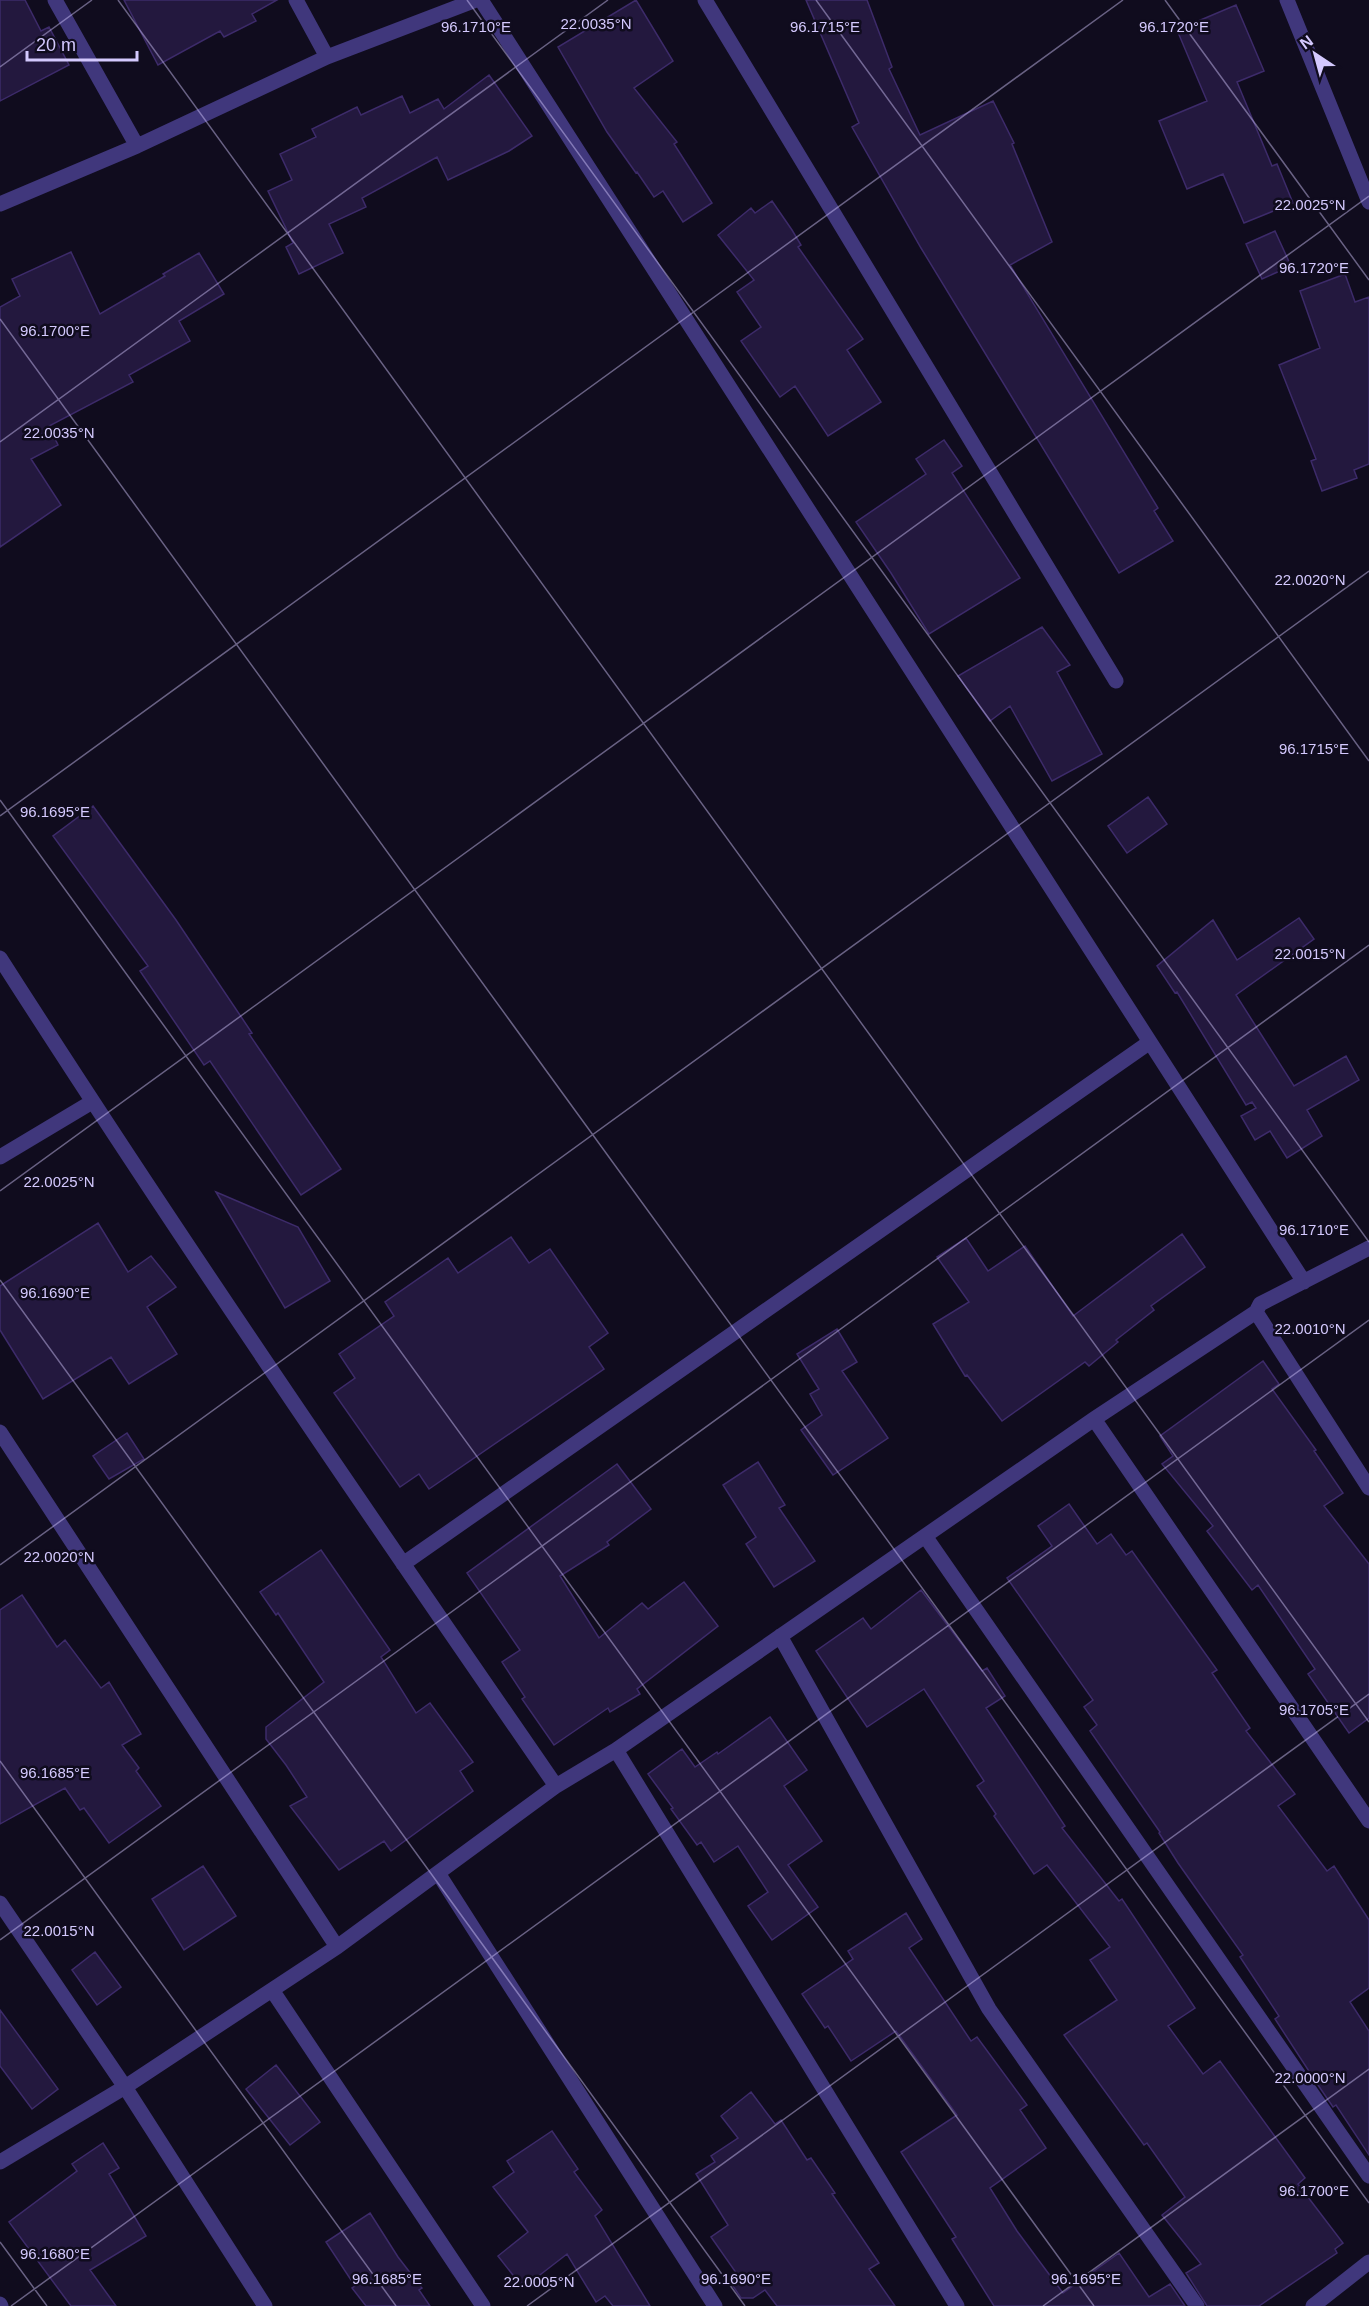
<svg xmlns="http://www.w3.org/2000/svg" width="1369" height="2306" font-family="Arial,sans-serif">
<style>
.building{fill:#23183e;stroke:#3d2b6a;stroke-width:1.5}
.lines{fill:none;stroke-linecap:round;stroke-linejoin:round}
.minor{stroke:#40377c;stroke-width:15}
.ticks{fill:none;stroke:#d4c9fe;stroke-width:1.5;stroke-opacity:0.45}
.ticks-label{font-size:15px;text-anchor:middle;fill:#d4c9fe;stroke:#100c1e;stroke-width:5;stroke-linejoin:round;paint-order:stroke}
</style>
<rect width="100%" height="100%" fill="#100c1e"/>
<path class="building" d="M 0,0 L 25,0 L 41,31 L 49,27 L 69,65 L 0,101 Z
M 124,0 L 277,0 L 252,14 L 256,21 L 224,37 L 220,31 L 158,65 Z
M 636,0 L 673,61 L 634,88 L 677,142 L 674,144 L 712,203 L 683,222 L 663,191 L 654,197 L 637,172 L 636,173 L 607,132 L 558,47 Z
M 806,0 L 867,0 L 892,67 L 889,69 L 920,135 L 993,101 L 1014,143 L 1012,144 L 1052,242 L 1010,265 L 1158,508 L 1154,511 L 1173,541 L 1119,573 L 921,248 L 852,127 L 859,123 Z
M 1236,5 L 1264,71 L 1237,82 L 1272,166 L 1277,164 L 1293,203 L 1244,223 L 1223,174 L 1187,189 L 1159,121 L 1207,101 L 1177,30 Z
M 489,75 L 532,136 L 509,151 L 448,180 L 437,157 L 362,198 L 366,207 L 329,224 L 343,253 L 299,274 L 286,247 L 293,243 L 268,191 L 292,180 L 280,154 L 316,137 L 312,129 L 357,107 L 361,115 L 402,96 L 410,113 L 438,99 L 444,109 Z
M 772,201 L 792,230 L 801,245 L 798,247 L 863,339 L 847,350 L 881,402 L 828,436 L 795,386 L 780,397 L 741,341 L 761,327 L 737,292 L 754,280 L 718,235 L 751,208 L 755,213 Z
M 1275,231 L 1291,266 L 1262,279 L 1246,244 Z
M 71,252 L 100,314 L 165,276 L 163,274 L 199,253 L 224,294 L 179,321 L 190,341 L 129,375 L 133,382 L 49,426 L 58,445 L 31,459 L 61,505 L 0,547 L 0,307 L 20,296 L 12,279 Z
M 1345,274 L 1355,302 L 1369,297 L 1369,464 L 1354,470 L 1357,478 L 1322,491 L 1311,461 L 1316,459 L 1279,365 L 1320,348 L 1300,291 Z
M 944,440 L 962,466 L 952,473 L 1020,578 L 929,634 L 891,573 L 856,522 L 926,474 L 916,459 Z
M 1042,627 L 1070,665 L 1057,672 L 1102,754 L 1052,781 L 1010,706 L 990,721 L 958,676 Z
M 1148,797 L 1167,824 L 1127,853 L 1108,826 Z
M 93,806 L 176,920 L 252,1033 L 249,1034 L 341,1169 L 301,1195 L 210,1061 L 204,1065 L 140,971 L 148,966 L 53,836 Z
M 1299,918 L 1314,939 L 1236,995 L 1294,1086 L 1346,1056 L 1359,1080 L 1307,1110 L 1322,1136 L 1287,1158 L 1270,1131 L 1255,1140 L 1241,1116 L 1256,1108 L 1252,1102 L 1246,1105 L 1177,992 L 1175,993 L 1157,966 L 1213,920 L 1237,960 Z
M 216,1192 L 298,1227 L 330,1281 L 285,1308 Z
M 98,1223 L 128,1272 L 151,1256 L 176,1287 L 147,1307 L 177,1354 L 129,1384 L 111,1357 L 43,1399 L 0,1330 L 0,1286 Z
M 1182,1234 L 1205,1267 L 1151,1306 L 1154,1310 L 1116,1340 L 1118,1342 L 1089,1366 L 1085,1362 L 1002,1421 L 967,1375 L 965,1376 L 933,1324 L 969,1302 L 937,1257 L 966,1238 L 988,1271 L 1025,1246 L 1073,1316 Z
M 511,1237 L 529,1263 L 550,1249 L 608,1333 L 589,1347 L 604,1369 L 429,1489 L 419,1474 L 400,1487 L 334,1393 L 355,1378 L 339,1354 L 394,1316 L 385,1302 L 448,1258 L 458,1273 Z
M 837,1329 L 857,1362 L 842,1371 L 888,1438 L 833,1475 L 801,1430 L 822,1415 L 810,1394 L 819,1389 L 797,1354 Z
M 1263,1361 L 1279,1384 L 1272,1389 L 1316,1450 L 1314,1451 L 1343,1493 L 1324,1506 L 1369,1564 L 1369,1718 L 1349,1733 L 1308,1674 L 1315,1669 L 1258,1585 L 1252,1590 L 1207,1531 L 1213,1526 L 1162,1464 L 1173,1456 L 1160,1436 Z
M 127,1433 L 144,1459 L 109,1479 L 93,1456 Z
M 758,1462 L 785,1505 L 779,1508 L 815,1561 L 774,1587 L 746,1544 L 756,1537 L 723,1485 Z
M 617,1464 L 651,1509 L 607,1542 L 609,1545 L 560,1576 L 599,1638 L 642,1603 L 648,1609 L 684,1582 L 718,1626 L 637,1689 L 640,1694 L 610,1712 L 608,1708 L 554,1745 L 522,1699 L 525,1697 L 502,1662 L 520,1650 L 467,1573 Z
M 1069,1504 L 1097,1544 L 1111,1534 L 1126,1555 L 1132,1551 L 1154,1582 L 1217,1670 L 1212,1673 L 1250,1728 L 1246,1731 L 1295,1794 L 1278,1806 L 1327,1871 L 1334,1866 L 1369,1920 L 1369,1988 L 1350,2002 L 1369,2031 L 1369,2155 L 1336,2105 L 1333,2107 L 1318,2085 L 1275,2019 L 1279,2016 L 1240,1957 L 1243,1955 L 1178,1863 L 1159,1833 L 1160,1832 L 1090,1731 L 1097,1725 L 1084,1707 L 1093,1700 L 1007,1578 L 1052,1546 L 1038,1526 Z
M 321,1550 L 390,1650 L 381,1657 L 416,1713 L 430,1703 L 473,1762 L 460,1771 L 473,1791 L 391,1851 L 384,1841 L 339,1870 L 290,1806 L 307,1797 L 286,1765 L 266,1739 L 266,1727 L 324,1682 L 278,1613 L 276,1615 L 260,1592 Z
M 921,1590 L 982,1671 L 987,1668 L 1005,1696 L 986,1708 L 1065,1826 L 1062,1828 L 1119,1901 L 1122,1899 L 1195,2008 L 1168,2026 L 1203,2074 L 1220,2061 L 1305,2178 L 1298,2184 L 1343,2243 L 1335,2249 L 1337,2253 L 1259,2306 L 1207,2306 L 1186,2273 L 1201,2264 L 1162,2215 L 1185,2197 L 1147,2143 L 1144,2145 L 1064,2035 L 1117,2000 L 1090,1960 L 1110,1947 L 1047,1865 L 1034,1874 L 994,1816 L 996,1814 L 977,1786 L 984,1781 L 924,1689 L 867,1727 L 816,1651 L 863,1618 L 871,1629 Z
M 22,1595 L 57,1647 L 65,1640 L 101,1688 L 109,1682 L 141,1734 L 122,1745 L 139,1768 L 136,1771 L 161,1806 L 109,1843 L 84,1808 L 80,1810 L 65,1788 L 0,1824 L 0,1610 Z
M 770,1717 L 807,1770 L 784,1786 L 822,1841 L 788,1865 L 818,1907 L 772,1940 L 748,1906 L 768,1892 L 738,1846 L 714,1862 L 701,1842 L 697,1845 L 671,1809 L 673,1808 L 648,1774 L 682,1749 L 695,1767 L 717,1752 L 718,1754 Z
M 203,1866 L 236,1916 L 184,1950 L 152,1899 Z
M 906,1913 L 922,1939 L 909,1948 L 971,2041 L 977,2037 L 1027,2105 L 1020,2110 L 1046,2148 L 990,2188 L 1017,2231 L 1063,2293 L 1119,2253 L 1149,2297 L 1170,2284 L 1185,2306 L 994,2306 L 952,2239 L 956,2237 L 901,2152 L 957,2115 L 896,2031 L 851,2061 L 828,2026 L 825,2028 L 802,1994 L 853,1959 L 848,1951 Z
M 95,1952 L 121,1987 L 97,2005 L 72,1970 Z
M 0,2010 L 58,2089 L 32,2109 L 0,2066 Z
M 276,2065 L 320,2122 L 290,2145 L 246,2089 Z
M 751,2092 L 775,2124 L 781,2120 L 807,2160 L 811,2158 L 835,2193 L 832,2194 L 879,2263 L 869,2269 L 895,2306 L 777,2306 L 765,2290 L 753,2298 L 741,2298 L 729,2280 L 737,2274 L 711,2237 L 728,2225 L 696,2174 L 715,2162 L 711,2156 L 738,2138 L 721,2116 Z
M 552,2131 L 578,2169 L 574,2172 L 602,2210 L 595,2216 L 650,2306 L 613,2306 L 605,2296 L 596,2302 L 567,2254 L 523,2288 L 498,2256 L 528,2232 L 493,2187 L 514,2172 L 507,2161 Z
M 103,2143 L 119,2168 L 109,2174 L 146,2236 L 90,2270 L 116,2306 L 71,2306 L 9,2222 L 77,2171 L 72,2164 Z
M 370,2213 L 398,2257 L 422,2288 L 419,2290 L 430,2306 L 366,2306 L 352,2288 L 355,2286 L 326,2242 Z"/>
<g class="lines">
<path class="minor" d="M 55,0 L 137,146
M 296,0 L 327,57
M 481,0 L 1304,1282
M 705,0 L 1116,681
M 1287,0 L 1369,202
M 0,204 L 137,146 L 327,57 L 476,0
M 0,958 C 179,1238 367,1512 556,1786
M 0,1157 L 92,1102
M 1256,1312 L 1369,1488
M 1094,1419 L 1369,1821
M 0,1432 L 337,1947
M 925,1536 L 1369,2176
M 403,1564 L 1150,1042
M 780,1636 L 989,2009 L 1197,2306
M 616,1750 L 957,2306
M 438,1873 L 715,2306
M 0,1903 L 125,2087 L 265,2306
M 272,1990 L 483,2306
M 0,2162 L 125,2087 L 337,1947 L 556,1786 L 616,1750 L 1094,1419 L 1256,1312 L 1260,1304 L 1369,1248
M 0,2304 L 1,2306
M 1313,2306 L 1369,2262"/>
</g>
<path class="ticks" d="M 118,0 L 1369,1722M 467,0 L 1369,1242M 816,0 L 1369,761M 1165,0 L 1369,280M 0,67 L 92,0M 0,319 L 1369,2203M 0,442 L 608,0M 0,800 L 1094,2306M 0,816 L 1123,0M 0,1191 L 1369,196M 0,1280 L 745,2306M 0,1565 L 1369,571M 0,1761 L 396,2306M 0,1940 L 1369,945M 0,2242 L 47,2306M 11,2306 L 1369,1320M 527,2306 L 1369,1694M 1043,2306 L 1369,2069"/>
<g class="ticks-label">
<text x="596" y="29">22.0035°N</text>
<text x="476" y="32">96.1710°E</text>
<text x="825" y="32">96.1715°E</text>
<text x="1174" y="32">96.1720°E</text>
<text x="1310" y="210">22.0025°N</text>
<text x="1314" y="273">96.1720°E</text>
<text x="55" y="336">96.1700°E</text>
<text x="59" y="438">22.0035°N</text>
<text x="1310" y="585">22.0020°N</text>
<text x="1314" y="754">96.1715°E</text>
<text x="55" y="817">96.1695°E</text>
<text x="1310" y="959">22.0015°N</text>
<text x="59" y="1187">22.0025°N</text>
<text x="1314" y="1235">96.1710°E</text>
<text x="55" y="1298">96.1690°E</text>
<text x="1310" y="1334">22.0010°N</text>
<text x="59" y="1562">22.0020°N</text>
<text x="1314" y="1715">96.1705°E</text>
<text x="55" y="1778">96.1685°E</text>
<text x="59" y="1936">22.0015°N</text>
<text x="1310" y="2083">22.0000°N</text>
<text x="1314" y="2196">96.1700°E</text>
<text x="55" y="2259">96.1680°E</text>
<text x="387" y="2284">96.1685°E</text>
<text x="736" y="2284">96.1690°E</text>
<text x="1086" y="2284">96.1695°E</text>
<text x="539" y="2287">22.0005°N</text>
</g>
<g transform="translate(1315 54) rotate(324)" stroke="#100c1e" stroke-width="4.5" paint-order="stroke">
<path d="M0-4.5L10 22L0 15L-10 22Z" fill="#d4c9fe"/>
<text y="-9" font-size="16" font-weight="bold" text-anchor="middle" fill="#d4c9fe">N</text>
</g>
<path d="M27 51v9h110v-9" fill="none" stroke="#d4c9fe" stroke-width="3"/>
<text x="36" y="51" font-size="18" fill="#d4c9fe" stroke="#100c1e" stroke-width="4.5" paint-order="stroke">20 m</text>
</svg>
